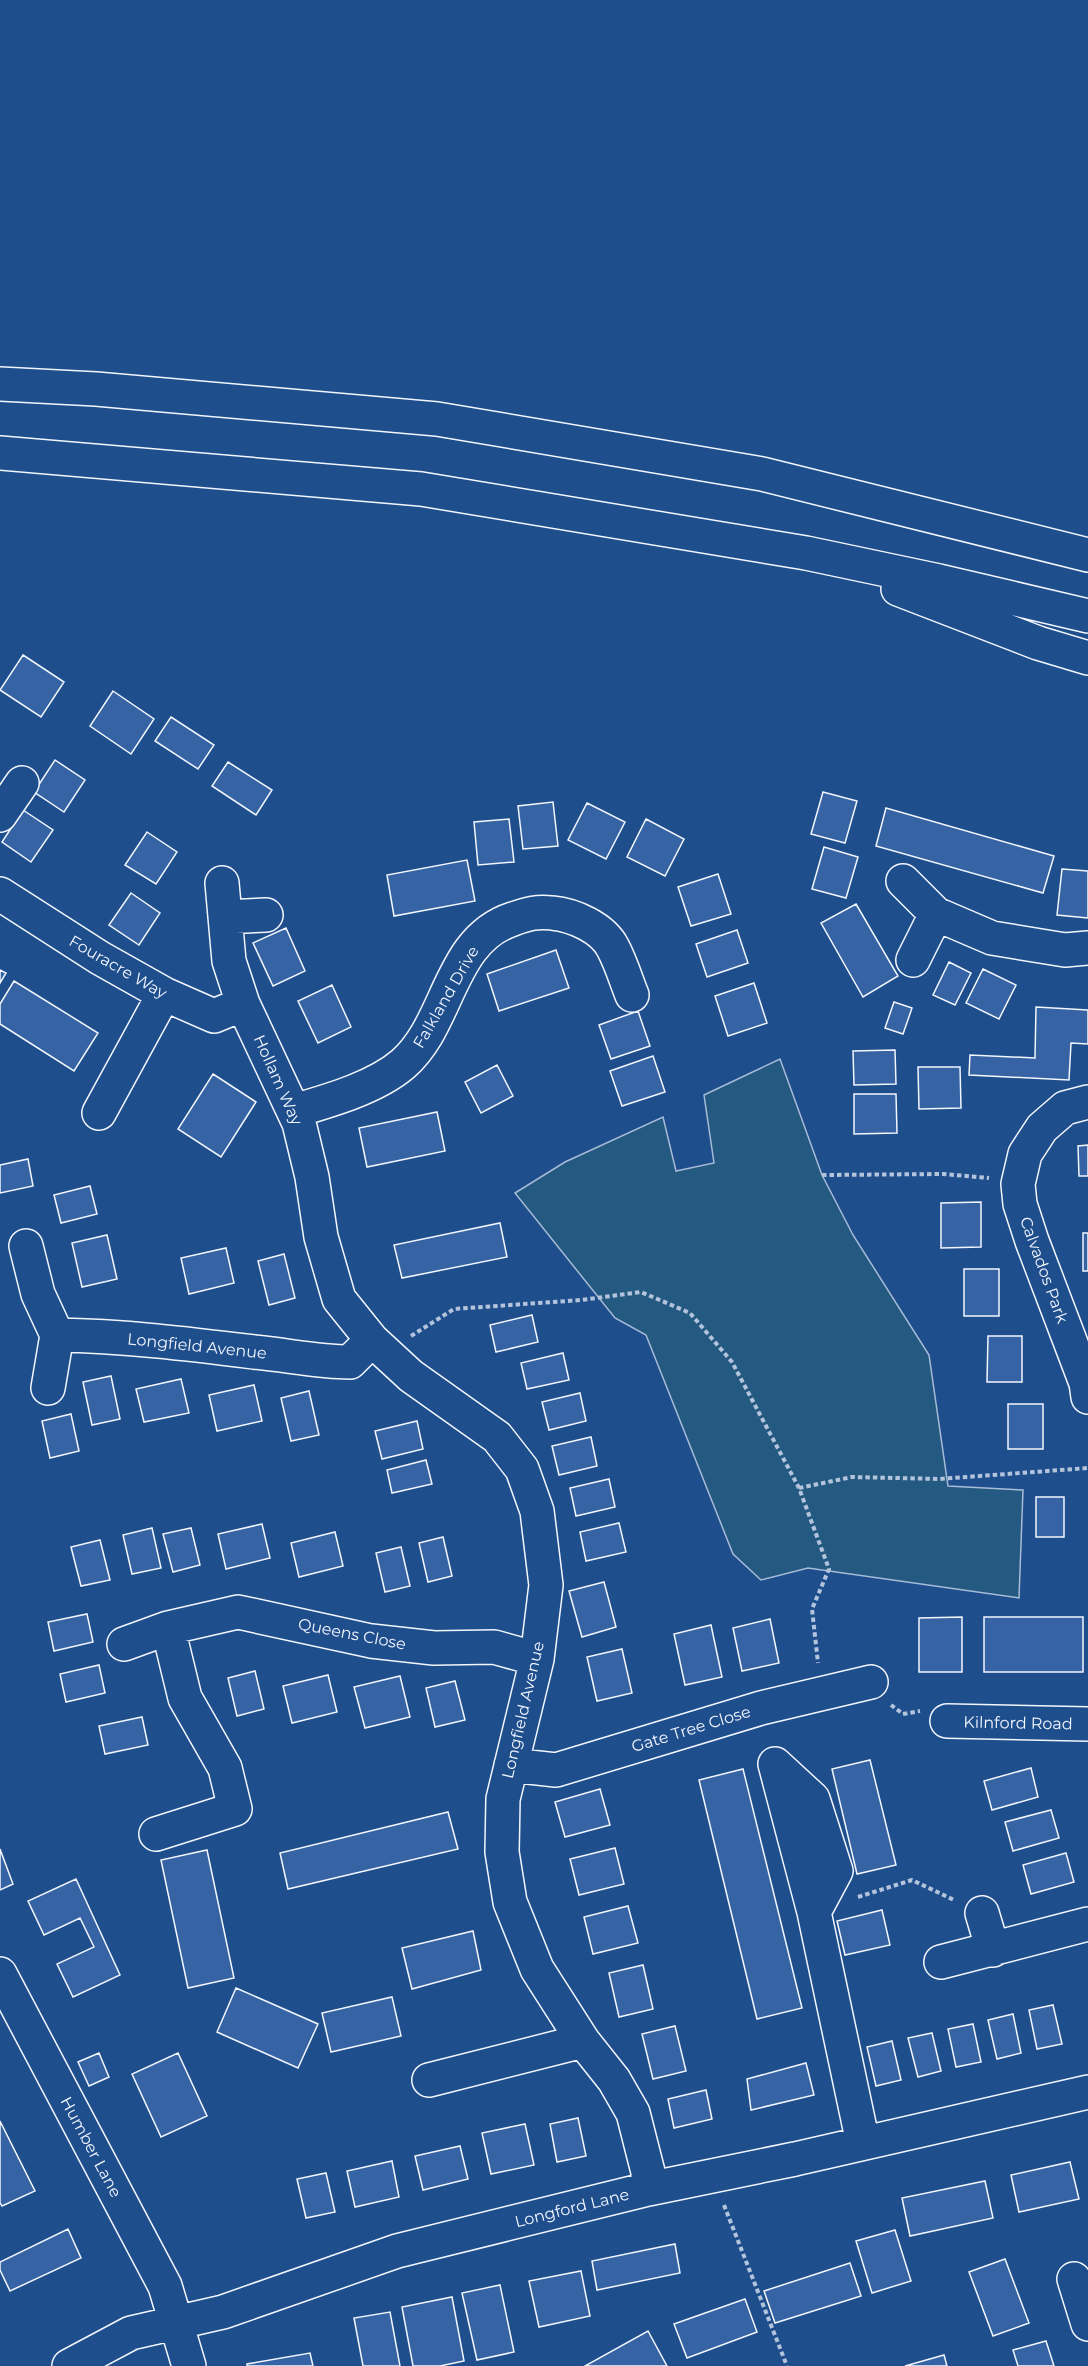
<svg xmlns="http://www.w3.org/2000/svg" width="1088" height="2366" font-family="Montserrat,sans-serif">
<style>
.green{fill:#245a82;stroke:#a8bbd7;stroke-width:1.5}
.building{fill:#3563a3;stroke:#f2f6ff;stroke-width:1.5}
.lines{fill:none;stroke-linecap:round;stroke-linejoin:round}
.minor-casing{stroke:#f2f6ff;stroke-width:36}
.highway-casing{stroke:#f2f6ff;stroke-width:36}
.path{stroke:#b3c4dc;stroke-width:4;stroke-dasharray:4.5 3;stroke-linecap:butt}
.minor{stroke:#1f4e8c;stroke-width:33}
.highway{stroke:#1f4e8c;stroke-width:33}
.labels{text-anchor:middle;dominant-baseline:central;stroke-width:4.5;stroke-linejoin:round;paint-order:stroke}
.street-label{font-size:16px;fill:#f2f6ff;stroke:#1f4e8c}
</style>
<rect width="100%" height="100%" fill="#1f4e8c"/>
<path class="green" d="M 780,1059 L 822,1175 L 853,1235 L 929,1355 L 948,1486 L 1023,1490 L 1019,1598 L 808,1568 L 761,1580 L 733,1554 L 646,1335 L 615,1318 L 515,1193 L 565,1162 L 663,1117 L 676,1171 L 714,1163 L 704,1095 Z"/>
<path class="building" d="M 23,655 L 64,682 L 41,717 L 0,690 Z
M 113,691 L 154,719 L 131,754 L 90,726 Z
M 171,717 L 214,745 L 198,769 L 155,741 Z
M 55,760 L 85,780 L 64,812 L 34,792 Z
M 228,762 L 272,790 L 256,815 L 212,786 Z
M 823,792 L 857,801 L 845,843 L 811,834 Z
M 553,802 L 558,846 L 523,849 L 518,806 Z
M 587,803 L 625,822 L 606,859 L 568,840 Z
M 886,808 L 1054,856 L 1043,893 L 876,846 Z
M 23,810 L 53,830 L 31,862 L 2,842 Z
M 509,819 L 514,862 L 478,865 L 474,822 Z
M 646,819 L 684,839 L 665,876 L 627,857 Z
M 147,832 L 177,852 L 156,884 L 125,865 Z
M 824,847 L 858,857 L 846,898 L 812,889 Z
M 467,860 L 475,901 L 394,916 L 387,875 Z
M 1062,869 L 1088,871 L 1088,918 L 1057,915 Z
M 718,874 L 731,914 L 691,926 L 678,887 Z
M 131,893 L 160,913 L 139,945 L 109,925 Z
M 856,904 L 898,976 L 863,997 L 821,923 Z
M 286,928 L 305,971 L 273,986 L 253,943 Z
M 737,930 L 748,963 L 707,977 L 696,944 Z
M 556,950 L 569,988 L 499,1011 L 487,974 Z
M 949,962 L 971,973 L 955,1005 L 933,995 Z
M 983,969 L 1016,985 L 999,1019 L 966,1003 Z
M 0,970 L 6,973 L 0,983 Z
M 14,981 L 98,1033 L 74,1071 L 0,1024 L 0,1004 Z
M 754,983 L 767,1023 L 728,1036 L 715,996 Z
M 332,985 L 351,1027 L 318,1043 L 298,1001 Z
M 894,1002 L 912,1008 L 903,1034 L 885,1028 Z
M 1036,1007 L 1088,1010 L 1088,1044 L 1071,1043 L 1069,1080 L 969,1075 L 970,1055 L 1035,1058 Z
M 638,1011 L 650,1046 L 611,1059 L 599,1025 Z
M 895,1050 L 896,1084 L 854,1085 L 853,1051 Z
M 653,1056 L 665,1092 L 622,1106 L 610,1071 Z
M 497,1065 L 513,1096 L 481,1113 L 465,1082 Z
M 918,1067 L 960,1067 L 961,1108 L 919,1109 Z
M 213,1074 L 256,1102 L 221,1157 L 178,1129 Z
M 854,1094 L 896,1094 L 897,1133 L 854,1134 Z
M 437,1112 L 445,1151 L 367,1167 L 359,1128 Z
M 1088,1145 L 1088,1176 L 1079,1176 L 1078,1146 Z
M 28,1159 L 33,1186 L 0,1193 L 0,1165 Z
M 90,1186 L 97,1214 L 61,1223 L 54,1195 Z
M 981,1202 L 981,1247 L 941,1248 L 941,1203 Z
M 500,1223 L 507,1257 L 402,1278 L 394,1245 Z
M 1083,1233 L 1088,1233 L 1088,1271 L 1083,1271 Z
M 107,1235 L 117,1279 L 82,1287 L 72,1243 Z
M 226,1248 L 234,1283 L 189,1294 L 181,1258 Z
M 284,1254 L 295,1298 L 269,1305 L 258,1261 Z
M 964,1269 L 999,1269 L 999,1316 L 964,1316 Z
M 532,1315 L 538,1342 L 496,1352 L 490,1325 Z
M 988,1336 L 1022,1336 L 1022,1382 L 987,1382 Z
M 563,1353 L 569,1380 L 527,1389 L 521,1363 Z
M 111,1376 L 120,1419 L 92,1425 L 83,1382 Z
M 181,1379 L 189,1413 L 144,1422 L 136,1389 Z
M 254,1385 L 262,1421 L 217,1431 L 209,1395 Z
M 309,1391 L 319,1435 L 291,1441 L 281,1398 Z
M 580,1393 L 586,1421 L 549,1430 L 542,1402 Z
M 1008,1404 L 1043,1404 L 1043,1449 L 1008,1449 Z
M 71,1414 L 79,1451 L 50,1458 L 42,1421 Z
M 417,1421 L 423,1449 L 382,1459 L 375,1431 Z
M 591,1437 L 597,1466 L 559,1475 L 552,1446 Z
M 426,1460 L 432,1484 L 392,1493 L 387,1470 Z
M 609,1479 L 615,1507 L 576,1516 L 570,1488 Z
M 1036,1497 L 1064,1497 L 1064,1537 L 1036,1537 Z
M 619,1523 L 626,1552 L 586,1561 L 580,1532 Z
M 262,1524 L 270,1558 L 226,1569 L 218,1534 Z
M 152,1528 L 161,1568 L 132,1574 L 123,1535 Z
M 191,1528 L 200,1565 L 173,1572 L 163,1534 Z
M 335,1532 L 343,1566 L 299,1577 L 291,1543 Z
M 443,1537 L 452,1576 L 428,1582 L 419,1543 Z
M 100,1540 L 110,1580 L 81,1586 L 71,1547 Z
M 401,1547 L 410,1586 L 385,1592 L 376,1553 Z
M 604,1582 L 616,1627 L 582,1637 L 569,1591 Z
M 87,1614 L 93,1642 L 54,1651 L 48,1622 Z
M 962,1617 L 962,1672 L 919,1672 L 919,1618 Z
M 984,1617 L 1083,1617 L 1083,1672 L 984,1672 Z
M 770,1619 L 779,1663 L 742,1671 L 733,1628 Z
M 711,1625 L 722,1677 L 685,1685 L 674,1634 Z
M 622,1649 L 632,1693 L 597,1701 L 587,1657 Z
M 99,1665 L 105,1693 L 66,1702 L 60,1674 Z
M 255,1671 L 264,1709 L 237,1716 L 228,1678 Z
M 328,1675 L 337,1712 L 292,1723 L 283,1686 Z
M 400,1676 L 410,1717 L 365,1728 L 354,1687 Z
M 455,1681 L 465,1720 L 435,1727 L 426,1688 Z
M 142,1717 L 148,1745 L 105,1754 L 99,1726 Z
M 870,1760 L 896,1865 L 857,1874 L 832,1769 Z
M 1031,1768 L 1038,1797 L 992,1810 L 984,1781 Z
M 743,1769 L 802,2008 L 757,2019 L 699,1780 Z
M 600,1789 L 610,1825 L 565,1837 L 555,1802 Z
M 1051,1810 L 1059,1838 L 1013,1851 L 1005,1822 Z
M 448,1812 L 458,1849 L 288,1889 L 280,1853 Z
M 615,1848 L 624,1884 L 579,1895 L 570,1859 Z
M 0,1849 L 13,1884 L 0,1890 Z
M 207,1850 L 234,1978 L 188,1988 L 161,1860 Z
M 1066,1853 L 1074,1882 L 1031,1894 L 1023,1865 Z
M 76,1879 L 120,1975 L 73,1997 L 57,1964 L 94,1947 L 80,1918 L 44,1935 L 28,1901 Z
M 628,1906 L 638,1943 L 593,1954 L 584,1917 Z
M 882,1910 L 890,1945 L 845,1955 L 837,1921 Z
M 473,1931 L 481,1970 L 412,1989 L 402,1948 Z
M 643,1965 L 653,2009 L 619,2017 L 609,1973 Z
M 236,1988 L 318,2024 L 298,2068 L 217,2032 Z
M 392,1997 L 401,2036 L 331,2052 L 322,2013 Z
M 1053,2005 L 1062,2044 L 1037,2049 L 1029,2010 Z
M 1013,2014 L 1021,2053 L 997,2059 L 988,2020 Z
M 973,2024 L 981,2062 L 956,2067 L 948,2029 Z
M 675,2026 L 686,2071 L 653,2079 L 642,2034 Z
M 932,2033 L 941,2071 L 918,2077 L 908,2038 Z
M 892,2041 L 901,2080 L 876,2086 L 867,2047 Z
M 99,2053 L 109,2077 L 89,2086 L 78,2062 Z
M 178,2053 L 207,2116 L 161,2137 L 132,2074 Z
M 806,2063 L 814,2095 L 751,2110 L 747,2079 Z
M 706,2090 L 712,2119 L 674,2128 L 668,2099 Z
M 578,2118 L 586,2156 L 557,2162 L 550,2124 Z
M 0,2121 L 35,2191 L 2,2206 L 0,2203 Z
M 525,2124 L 534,2165 L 491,2174 L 482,2133 Z
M 460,2146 L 468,2179 L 423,2190 L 415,2156 Z
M 392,2161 L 399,2197 L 355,2207 L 347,2171 Z
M 1070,2162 L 1079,2199 L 1019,2212 L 1011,2175 Z
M 326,2173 L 335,2212 L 306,2218 L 297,2179 Z
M 985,2181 L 993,2218 L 910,2236 L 902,2198 Z
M 68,2229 L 81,2258 L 10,2291 L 0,2270 L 0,2262 Z
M 895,2230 L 911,2281 L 872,2293 L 856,2241 Z
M 675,2244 L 680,2273 L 597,2290 L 592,2261 Z
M 1005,2259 L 1029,2323 L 993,2336 L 969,2272 Z
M 850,2263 L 861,2296 L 775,2323 L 764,2291 Z
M 581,2271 L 590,2316 L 539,2327 L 529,2281 Z
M 500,2285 L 514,2352 L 477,2360 L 462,2293 Z
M 452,2297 L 464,2361 L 440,2366 L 413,2366 L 402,2307 Z
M 745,2299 L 757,2332 L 687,2358 L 674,2324 Z
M 390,2312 L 400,2366 L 363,2366 L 354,2318 Z
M 648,2331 L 667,2366 L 585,2366 Z
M 1046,2341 L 1054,2366 L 1018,2366 L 1013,2350 Z
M 310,2353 L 313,2366 L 247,2366 L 247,2364 Z
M 944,2355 L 947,2366 L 905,2366 Z"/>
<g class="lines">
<g class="minor-casing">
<path id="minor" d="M 0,815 L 22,783
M 903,881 L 936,914 L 992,938 L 1065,950 L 1088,948
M 222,883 L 229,961 L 243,1004 L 299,1123 L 312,1177 L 321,1237 L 339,1299 L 372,1340
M 0,894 L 100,958 L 164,994 L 214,1016 L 243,1004
M 225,917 L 266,915
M 913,960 L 936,914
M 1088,1102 L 1065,1108 L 1042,1128 L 1025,1154 L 1018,1184 L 1020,1204 L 1032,1241 L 1086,1383 L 1088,1397
M 294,1111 C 328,1101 375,1088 403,1064 C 450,1023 448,940 513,919 C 527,914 537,911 552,913 C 574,915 603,928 613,948 C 621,963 626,980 632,995
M 99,1113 L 164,994
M 26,1246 L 38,1294 L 57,1335 C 123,1336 189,1344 254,1352 C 287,1355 318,1362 350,1362 L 372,1340 L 411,1376 L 497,1437 L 522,1469 L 537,1511 L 546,1585 L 537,1659 L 503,1799 L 502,1852 L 510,1902 L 537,1969 L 583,2041 L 614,2080 L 633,2113 L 648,2172 L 648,2189
M 48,1388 L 57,1335
M 124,1644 L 168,1628 L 238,1612 L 371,1641 L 434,1648 L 494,1647 L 537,1659
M 947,1721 L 1088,1724
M 775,1764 L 814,1912 L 863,2143
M 775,1764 L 813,1799 L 836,1871 L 814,1912
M 511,1765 L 556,1770 L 761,1708 L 871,1682
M 156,1834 L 235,1809 L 225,1768 L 185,1698 L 168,1628
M 982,1913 L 993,1950
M 941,1962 L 1088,1924
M 0,1974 L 165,2286 L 189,2366
M 429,2080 L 583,2041
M 1074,2279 L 1088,2324
M 69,2366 L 131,2333 L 223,2312 L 397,2251 L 648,2189 L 795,2159 L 1088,2092"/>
</g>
<g class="highway-casing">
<path id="highway" d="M 0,384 L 96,389 L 437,419 L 762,474 L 1088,555
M 0,453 L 421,489 L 806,553 L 939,581 L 1088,616
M 898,589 L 1038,643 L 1088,658"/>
</g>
<path class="path" d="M 822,1175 L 943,1174 L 989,1178
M 411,1336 L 454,1309 L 581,1300 L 641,1292 L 690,1313 L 732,1362 L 799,1488 L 829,1569 L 812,1609 L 818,1663
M 799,1488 L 852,1477 L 939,1479 L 1088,1468
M 891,1705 L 903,1714 L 920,1711
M 858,1897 L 912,1880 L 954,1900
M 724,2205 L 787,2366"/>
<use href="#minor" class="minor"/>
<use href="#highway" class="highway"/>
</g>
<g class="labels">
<g class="street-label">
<text transform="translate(118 967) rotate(30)">Fouracre Way</text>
<text transform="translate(446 997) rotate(-60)">Falkland Drive</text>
<text transform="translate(278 1080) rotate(66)">Hollam Way</text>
<text transform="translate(1044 1270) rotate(70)">Calvados Park</text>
<text transform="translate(197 1346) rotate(6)">Longfield Avenue</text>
<text transform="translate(352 1634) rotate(11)">Queens Close</text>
<text transform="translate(523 1710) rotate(-77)">Longfield Avenue</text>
<text transform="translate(1018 1723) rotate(1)">Kilnford Road</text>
<text transform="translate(691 1729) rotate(-17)">Gate Tree Close</text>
<text transform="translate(91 2147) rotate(62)">Humber Lane</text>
<text transform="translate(572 2208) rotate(-14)">Longford Lane</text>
</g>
</g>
</svg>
